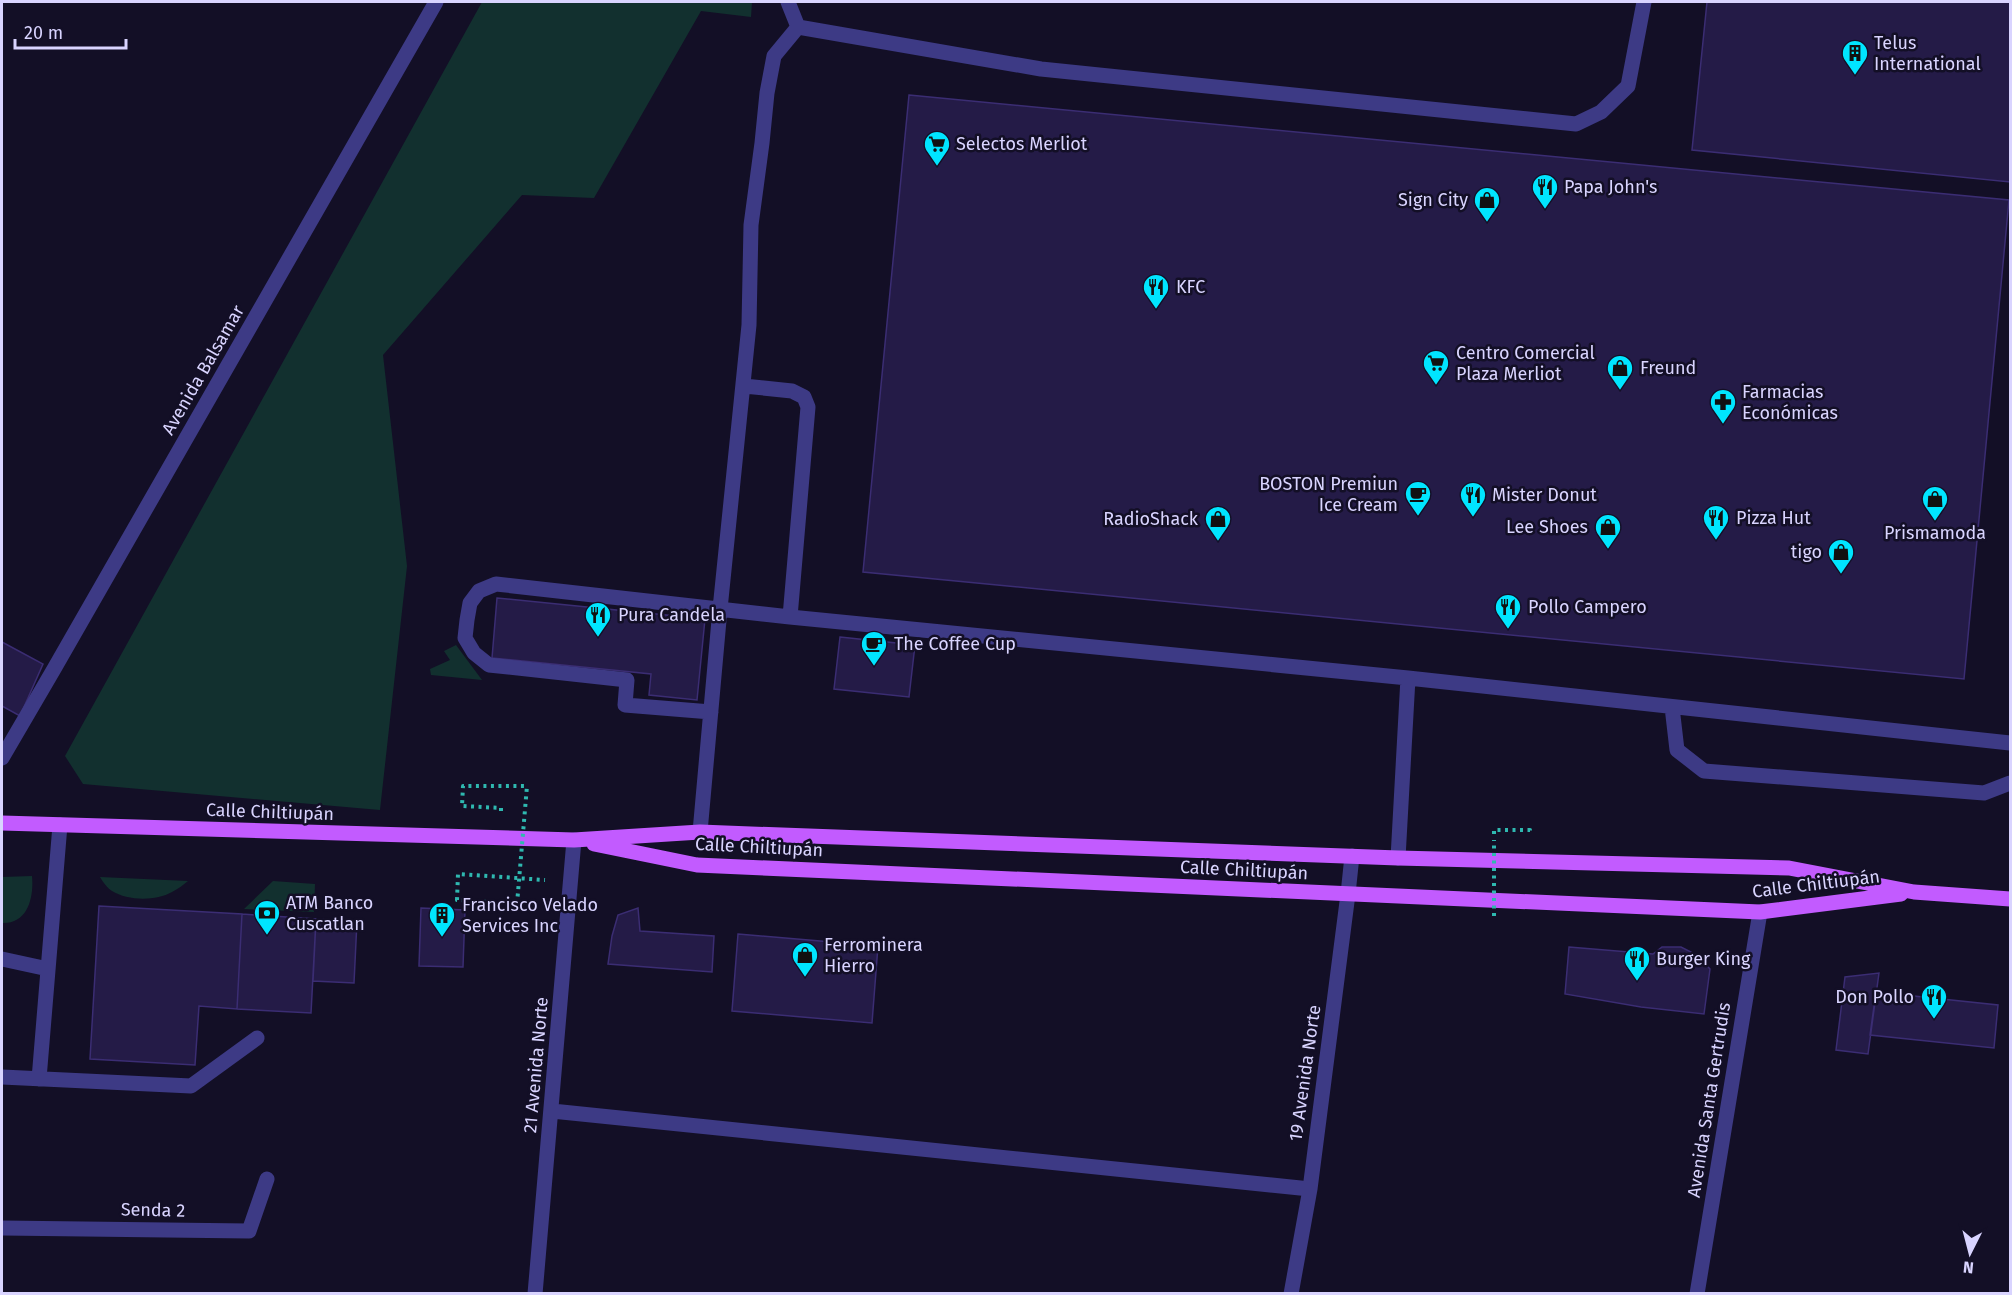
<svg xmlns="http://www.w3.org/2000/svg" width="2012" height="1295" font-family="'Fira Sans',sans-serif">
<style>
.green{fill:#12302f}
.building{fill:#241b47;stroke:#3b2d73;stroke-width:1.5}
.lines{fill:none;stroke-linecap:round;stroke-linejoin:round}
.path{stroke:#2fb8b0;stroke-width:4;stroke-dasharray:3 4.5;stroke-linecap:butt}
.minor{stroke:#3d3a85;stroke-width:15}
.major{stroke:#c25bff;stroke-width:15}
.path-bridge{stroke:#2fb8b0;stroke-width:4;stroke-dasharray:3 4.5;stroke-linecap:butt}
.labels{text-anchor:middle;dominant-baseline:central;stroke-width:5;stroke-linejoin:round;paint-order:stroke}
.poi-label{font-size:18px;fill:#d9d4ff;stroke:#130f26;text-anchor:start}
.street-label{font-size:18px;fill:#d9d4ff;stroke:#130f26}
</style>
<rect width="100%" height="100%" fill="#130f26"/>
<path class="green" d="M 482,2 L 752,2 L 751,17 L 701,11 L 594,198 L 522,195 L 383,355 L 407,566 L 380,810 L 83,784 L 65,756 Z
M 456,645 L 482,680 L 431,675 L 430,669 L 450,660 L 444,651 Z
M 32,876 C 34,897 28,924 2,923 L 2,877 Z
M 100,877 L 188,881 C 183,885 178,889 172,892 C 156,901 128,901 112,891 C 107,888 103,882 100,877 Z
M 273,881 L 315,884 L 314,912 L 244,909 Z"/>
<path class="building" d="M 1707,2 L 2010,2 L 2010,182 L 1692,150 Z
M 909,95 L 2009,200 L 1964,679 L 863,572 Z
M 497,598 L 705,619 L 697,700 L 649,695 L 651,674 L 492,658 Z
M 840,637 L 915,645 L 909,697 L 834,689 Z
M 2,642 L 43,664 L 20,716 L 2,706 Z
M 99,906 L 242,914 L 237,1009 L 199,1006 L 195,1065 L 90,1059 Z
M 421,908 L 465,910 L 463,967 L 419,966 Z
M 638,908 L 640,931 L 714,936 L 712,972 L 608,964 L 612,936 L 618,915 Z
M 242,914 L 316,919 L 311,1013 L 237,1009 Z
M 316,919 L 357,921 L 354,983 L 313,981 Z
M 738,934 L 878,946 L 872,1023 L 732,1011 Z
M 1569,947 L 1653,954 L 1662,947 L 1681,947 L 1697,955 L 1710,969 L 1704,1014 L 1641,1007 L 1565,994 Z
M 1879,973 L 1868,1054 L 1836,1050 L 1845,977 Z
M 1876,992 L 1998,1005 L 1994,1048 L 1870,1035 Z"/>
<g class="lines">
<path class="path" d="M 501,811 L 501,808 L 462,806 L 463,786 L 527,786
M 1494,834 L 1494,830 L 1530,830 L 1530,834
M 517,904 L 457,900 L 458,874 L 545,880"/>
<path class="minor" d="M 788,2 L 798,27
M 798,27 L 1041,69 L 1576,124 L 1601,112 L 1628,86 L 1644,2
M 744,386 L 792,391 L 804,397 L 808,407 L 790,617
M 1672,707 L 1677,750 L 1704,771 L 1984,793 L 2010,783
M 711,712 L 625,705 L 627,680 L 489,665 L 474,653 L 465,638 L 467,620 L 470,603 L 479,591 L 496,584 L 790,617 L 1408,678 L 2010,743
M 2,758 L 54,669 L 436,2
M 700,832 L 720,609 L 749,325 L 751,225 L 762,143 L 767,93 L 774,56 L 798,27
M 1398,858 L 1408,678
M 2,959 L 48,969
M 2,1077 L 191,1086 L 257,1038
M 39,1079 L 60,825
M 552,1111 L 1310,1189
M 2,1228 L 249,1231 L 267,1179
M 535,1294 L 574,840
M 1291,1294 L 1310,1189 L 1348,894 L 1352,856
M 1697,1294 L 1760,912"/>
<path class="major" d="M 2,823 L 574,840 L 700,832 L 1398,858 L 1789,868 L 1914,892 L 2010,899
M 594,844 L 697,865 L 1760,912 L 1901,894"/>
<path class="path-bridge" d="M 517,904 L 527,786
M 1494,916 L 1494,840"/>
</g>
<defs>
<g id="building-pin" transform="scale(1.35)"><path d="M0 17L-7.5 6A9.5 9.5 0 1 1 7.5 6Z" fill="#00e5ff" stroke="#130f26"/><path d="M-4-6H4V6H1V3H-1V6H-4ZM-2.5-4.3h1.7v1.8h-1.7ZM.8-4.3h1.7v1.8H.8ZM-2.5-1h1.7V.8h-1.7ZM.8-1h1.7V.8H.8Z" fill="#111"/></g>
<g id="supermarket-pin" transform="scale(1.35)"><path d="M0 17L-7.5 6A9.5 9.5 0 1 1 7.5 6Z" fill="#00e5ff" stroke="#130f26"/><path d="M-6-5.5h2.5l.6 2H6L4.5 2H-2.5L-4.4-4H-6ZM-1.5 3.2a1.3 1.3 0 1 0 .1 0ZM3 3.2a1.3 1.3 0 1 0 .1 0Z" fill="#111"/></g>
<g id="restaurant-pin" transform="scale(1.35)"><path d="M0 17L-7.5 6A9.5 9.5 0 1 1 7.5 6Z" fill="#00e5ff" stroke="#130f26"/><path d="M-5-6h1v4h1v-4h1v4h1v-4h1v5L-1.5 .5V6h-2V.5L-5-1ZM5-6V6H3V1.5H1.5Q1.5-4 5-6Z" fill="#111"/></g>
<g id="shop-pin" transform="scale(1.35)"><path d="M0 17L-7.5 6A9.5 9.5 0 1 1 7.5 6Z" fill="#00e5ff" stroke="#130f26"/><path d="M-5-2.5h2.3a2.7 3.5 0 0 1 5.4 0H5L5.5 6h-11ZM-1.5-2.5h3a1.5 2.3 0 0 0-3 0Z" fill="#111"/></g>
<g id="pharmacy-pin" transform="scale(1.35)"><path d="M0 17L-7.5 6A9.5 9.5 0 1 1 7.5 6Z" fill="#00e5ff" stroke="#130f26"/><path d="M-2-6h4v4h4v4h-4v4h-4v-4h-4v-4h4Z" fill="#111"/></g>
<g id="cafe-pin" transform="scale(1.35)"><path d="M0 17L-7.5 6A9.5 9.5 0 1 1 7.5 6Z" fill="#00e5ff" stroke="#130f26"/><path d="M-5.5-4.5H6V0H3Q3 3.5 0 3.5H-2.5Q-5.5 3.5-5.5 0ZM3-3.2v2h1.7v-2ZM-6 4.5H4V6H-6Z" fill="#111"/></g>
<g id="bank-pin" transform="scale(1.35)"><path d="M0 17L-7.5 6A9.5 9.5 0 1 1 7.5 6Z" fill="#00e5ff" stroke="#130f26"/><path d="M-6-4H6V4H-6ZM0-2.3a2.3 2.3 0 1 0 0 4.6a2.3 2.3 0 1 0 0-4.6Z" fill="#111"/></g>
</defs>
<g fill-rule="evenodd">
<use href="#building-pin" x="1855" y="53"/>
<use href="#supermarket-pin" x="937" y="144"/>
<use href="#restaurant-pin" x="1545" y="187"/>
<use href="#shop-pin" x="1487" y="200"/>
<use href="#restaurant-pin" x="1156" y="287"/>
<use href="#supermarket-pin" x="1436" y="363"/>
<use href="#shop-pin" x="1620" y="368"/>
<use href="#pharmacy-pin" x="1723" y="402"/>
<use href="#cafe-pin" x="1418" y="494"/>
<use href="#restaurant-pin" x="1473" y="495"/>
<use href="#shop-pin" x="1935" y="499"/>
<use href="#restaurant-pin" x="1716" y="518"/>
<use href="#shop-pin" x="1218" y="519"/>
<use href="#shop-pin" x="1608" y="527"/>
<use href="#shop-pin" x="1841" y="552"/>
<use href="#restaurant-pin" x="1508" y="607"/>
<use href="#restaurant-pin" x="598" y="615"/>
<use href="#cafe-pin" x="874" y="644"/>
<use href="#bank-pin" x="267" y="913"/>
<use href="#building-pin" x="442" y="915"/>
<use href="#shop-pin" x="805" y="955"/>
<use href="#restaurant-pin" x="1637" y="959"/>
<use href="#restaurant-pin" x="1934" y="997"/>
</g>
<g class="labels">
<g class="poi-label">
<text x="1874" y="43">Telus<tspan x="1874" dy="21">International</tspan></text>
<text x="956" y="144">Selectos Merliot</text>
<text x="1564" y="187">Papa John's</text>
<text x="1468" y="200" text-anchor="end">Sign City</text>
<text x="1176" y="287">KFC</text>
<text x="1456" y="353">Centro Comercial<tspan x="1456" dy="21">Plaza Merliot</tspan></text>
<text x="1640" y="368">Freund</text>
<text x="1742" y="392">Farmacias<tspan x="1742" dy="21">Económicas</tspan></text>
<text x="1398" y="484" text-anchor="end">BOSTON Premiun<tspan x="1398" dy="21">Ice Cream</tspan></text>
<text x="1492" y="495">Mister Donut</text>
<text x="1736" y="518">Pizza Hut</text>
<text x="1198" y="519" text-anchor="end">RadioShack</text>
<text x="1588" y="527" text-anchor="end">Lee Shoes</text>
<text x="1935" y="533" text-anchor="middle">Prismamoda</text>
<text x="1822" y="552" text-anchor="end">tigo</text>
<text x="1528" y="607">Pollo Campero</text>
<text x="618" y="615">Pura Candela</text>
<text x="894" y="644">The Coffee Cup</text>
<text x="286" y="903">ATM Banco<tspan x="286" dy="21">Cuscatlan</tspan></text>
<text x="462" y="905">Francisco Velado<tspan x="462" dy="21">Services Inc</tspan></text>
<text x="824" y="945">Ferrominera<tspan x="824" dy="21">Hierro</tspan></text>
<text x="1656" y="959">Burger King</text>
<text x="1914" y="997" text-anchor="end">Don Pollo</text>
</g>
<g class="street-label">
<text transform="translate(203 370) rotate(-60)">Avenida Balsamar</text>
<text transform="translate(270 812) rotate(2)">Calle Chiltiupán</text>
<text transform="translate(759 847) rotate(3)">Calle Chiltiupán</text>
<text transform="translate(1244 870) rotate(3)">Calle Chiltiupán</text>
<text transform="translate(1816 884) rotate(-7)">Calle Chiltiupán</text>
<text transform="translate(536 1065) rotate(-85)">21 Avenida Norte</text>
<text transform="translate(1305 1073) rotate(-82)">19 Avenida Norte</text>
<text transform="translate(1709 1100) rotate(-81)">Avenida Santa Gertrudis</text>
<text transform="translate(153 1210) rotate(1)">Senda 2</text>
</g>
</g>
<rect width="2012" height="1295" fill="none" stroke="#d9d4ff" stroke-width="6"/>
<g transform="translate(1970 1253) rotate(186)" stroke="#130f26" stroke-width="4.5" paint-order="stroke">
<path d="M0-4.5L10 22L0 15L-10 22Z" fill="#d9d4ff"/>
<text y="-9" font-size="16" font-weight="bold" text-anchor="middle" fill="#d9d4ff">N</text>
</g>
<path d="M15 39v9h111v-9" fill="none" stroke="#d9d4ff" stroke-width="3"/>
<text x="24" y="39" font-size="18" fill="#d9d4ff" stroke="#130f26" stroke-width="4.5" paint-order="stroke">20 m</text>
</svg>
